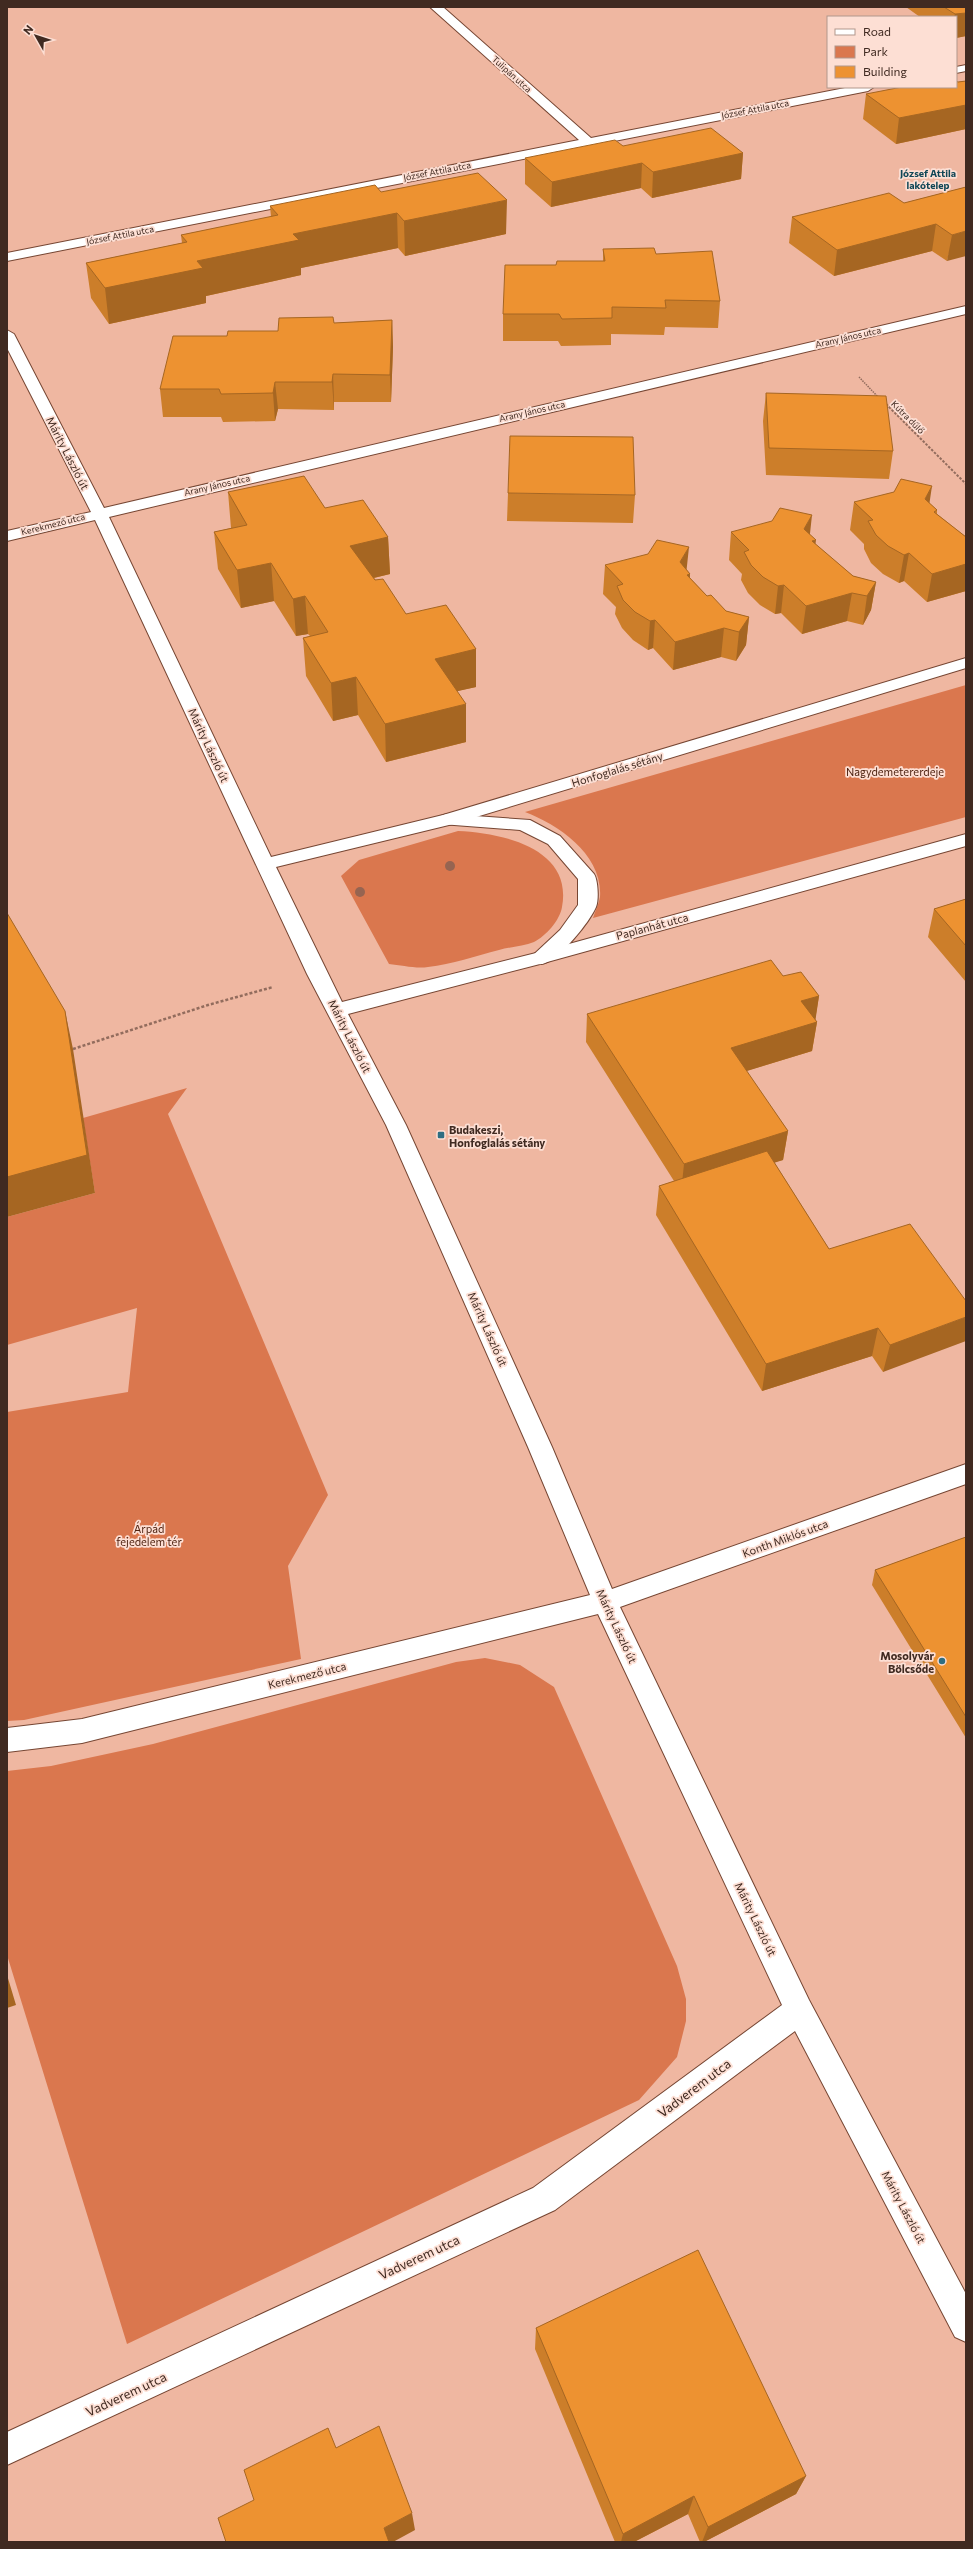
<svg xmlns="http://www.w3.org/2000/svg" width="973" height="2549" font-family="Commissioner,sans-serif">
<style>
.green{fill:#da774e}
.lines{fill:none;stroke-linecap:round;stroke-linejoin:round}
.lane-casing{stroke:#764633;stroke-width:2}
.street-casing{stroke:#764633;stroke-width:2}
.path-far2{stroke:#926c5d;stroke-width:1.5;stroke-dasharray:1.5 1;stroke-linecap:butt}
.path-far1{stroke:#926c5d;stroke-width:2;stroke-dasharray:2.5 1.5;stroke-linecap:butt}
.path{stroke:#926c5d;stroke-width:2.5;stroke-dasharray:3 2;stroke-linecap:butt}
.lane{fill:#fff;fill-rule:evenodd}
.street{fill:#fff;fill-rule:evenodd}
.tree{fill:#966451}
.wall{fill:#cc7e2a}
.shaded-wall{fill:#a66622}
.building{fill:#ed9231;stroke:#a66622}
.poi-dot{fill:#2e6e82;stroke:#fddfd4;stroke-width:1.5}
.labels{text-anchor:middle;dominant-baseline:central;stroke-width:3.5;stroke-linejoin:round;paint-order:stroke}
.far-street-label{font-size:9px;fill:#402a21;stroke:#fddfd4}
.far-neighbourhood-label{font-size:10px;font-weight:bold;fill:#104656;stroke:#fddfd4}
.street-label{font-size:11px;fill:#402a21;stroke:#fddfd4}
.park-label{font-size:11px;fill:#4d210f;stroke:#fddfd4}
.poi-label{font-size:11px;font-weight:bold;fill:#402a21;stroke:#fddfd4;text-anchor:start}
.near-street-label{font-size:13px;fill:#402a21;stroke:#fddfd4}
</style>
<rect width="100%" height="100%" fill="#efb7a1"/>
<path class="green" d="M 966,685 L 966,817 L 593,918 C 595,911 599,904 600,897 C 603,855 559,825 525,812 Z
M 458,831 C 502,833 573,848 562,907 C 560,920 546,936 534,942 C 524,946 510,947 499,950 C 476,956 452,964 428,967 C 416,969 401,965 389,964 L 341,876 L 359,860 Z
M 187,1088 L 168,1114 L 328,1495 L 288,1566 L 301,1659 L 24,1720 L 7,1721 L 7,1412 L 128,1392 L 137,1308 L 7,1345 L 7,1217 L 95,1193 L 83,1118 Z
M 485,1658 L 520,1665 L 554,1687 L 677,1966 L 686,1999 L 686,2021 L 677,2057 L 639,2100 L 127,2344 L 7,1955 L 7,1771 L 51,1766 L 153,1744 L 456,1662 Z"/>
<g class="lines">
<g class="lane-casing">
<path id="lane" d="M 447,814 L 530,820 L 560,836 L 594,874 C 598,880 599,900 596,907 C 589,923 561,957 545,963 C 541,965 538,964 533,963 L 530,958 L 560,930 L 578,905 L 578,879 L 548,844 L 520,830 L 441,824 L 438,820 L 441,816 Z"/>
</g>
<g class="street-casing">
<path id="street" d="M 430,7 L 443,7 L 591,138 L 850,87 L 874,87 L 868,91 L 7,261 L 7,253 L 579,140 Z
M 966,65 L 966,71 L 956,73 L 956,67 Z
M 966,306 L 966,314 L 109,517 L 271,857 L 443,815 L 966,658 L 966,668 L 453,824 L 276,867 L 342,1002 L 540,952 L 966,834 L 966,846 L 540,964 L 348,1014 L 406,1125 L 552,1447 L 612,1589 L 966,1464 L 966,1484 L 620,1607 L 809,2000 L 966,2294 L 966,2342 L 955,2337 L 795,2031 L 555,2210 L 7,2465 L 7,2432 L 533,2188 L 782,2005 L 598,1614 L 82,1743 L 7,1752 L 7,1728 L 82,1719 L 590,1595 L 528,1447 L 386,1125 L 307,974 L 95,520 L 7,541 L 7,531 L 91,512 L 7,348 L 7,330 L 14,334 L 104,508 Z"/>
</g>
<path class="path-far2" d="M 859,377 L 879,398"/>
<path class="path-far1" d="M 886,404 L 966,484"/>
<path class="path" d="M 73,1049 L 208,1005 L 273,987"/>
<use href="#lane" class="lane"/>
<use href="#street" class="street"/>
</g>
<g class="tree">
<circle cx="450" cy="866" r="5"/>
<circle cx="360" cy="892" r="5"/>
</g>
<path class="wall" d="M 906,7 L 966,7 L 966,36 L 956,38 L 956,17 L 920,17 Z
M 966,81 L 966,129 L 896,144 L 863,119 L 866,94 L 958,82 Z
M 623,146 L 743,153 L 741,179 L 652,198 L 641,188 L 551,207 L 525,184 L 525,158 Z
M 966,187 L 947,261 L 932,251 L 834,276 L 789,243 L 792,217 L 904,203 Z
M 381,192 L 506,234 L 405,256 L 398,248 L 301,268 L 301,275 L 206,296 L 206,303 L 109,324 L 91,298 L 86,263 L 182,243 L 181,235 L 271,217 L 270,206 Z
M 603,249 L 656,254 L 720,301 L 718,328 L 665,327 L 664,335 L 611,334 L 611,345 L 561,346 L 558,341 L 503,341 L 503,314 L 603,261 Z
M 392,320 L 393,347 L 391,402 L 334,402 L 334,410 L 278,409 L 275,421 L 223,422 L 221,417 L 163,417 L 160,389 L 227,336 L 278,331 L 334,323 Z
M 766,393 L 893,451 L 889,479 L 766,475 L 763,421 Z
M 228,492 L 325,508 L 388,537 L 390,574 L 374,578 L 406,614 L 476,649 L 476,687 L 457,691 L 466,742 L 386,762 L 358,715 L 333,721 L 306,676 L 303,638 L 310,636 L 308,634 L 296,636 L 274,601 L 241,608 L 218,569 L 214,532 L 231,528 Z
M 508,493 L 635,495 L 633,523 L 507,521 Z
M 854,502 L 929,503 L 937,510 L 937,514 L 966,537 L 966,591 L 927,602 L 904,581 L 899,583 L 883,574 L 871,563 L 864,549 L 864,544 L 850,530 Z
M 731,532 L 810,535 L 815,544 L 853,576 L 876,582 L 871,610 L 863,625 L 847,621 L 802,634 L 781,613 L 775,614 L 760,605 L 748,593 L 741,580 L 742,574 L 729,560 Z
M 605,565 L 687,570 L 690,574 L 690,578 L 707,596 L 726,611 L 749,617 L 746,645 L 736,661 L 721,657 L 673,670 L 653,648 L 648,650 L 633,640 L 622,628 L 615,614 L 616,607 L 603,594 Z
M 966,899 L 966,982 L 928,937 L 934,909 Z
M 783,976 L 819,996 L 815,1020 L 817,1022 L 812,1051 L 746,1071 L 788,1131 L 783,1160 L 774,1162 L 829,1249 L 966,1301 L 883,1372 L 872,1356 L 762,1391 L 656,1215 L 659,1186 L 674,1181 L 586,1042 L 587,1014 Z
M 966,1537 L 966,1738 L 872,1585 L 875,1570 Z
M 536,2328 L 806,2476 L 796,2494 L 704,2542 L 700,2542 L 688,2514 L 634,2542 L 615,2542 L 535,2349 Z"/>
<path class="shaded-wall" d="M 966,13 L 966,36 L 956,38 L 956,17 L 954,17 L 955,14 Z
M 966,105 L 966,129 L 896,144 L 899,118 Z
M 743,153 L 741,179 L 652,198 L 653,172 Z
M 642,163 L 641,188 L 551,207 L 552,182 Z
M 507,200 L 506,234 L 405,256 L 404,221 Z
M 397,213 L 398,248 L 301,268 L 301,275 L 206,296 L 206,303 L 109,324 L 105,288 L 293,234 Z
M 936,224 L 932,251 L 834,276 L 837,250 Z
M 966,231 L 966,256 L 947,261 L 952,235 Z
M 392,320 L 393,347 L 391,402 L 390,375 Z
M 333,374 L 334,402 L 334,410 L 332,382 Z
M 275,382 L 278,409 L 275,421 L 273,393 Z
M 932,486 L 928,513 L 925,499 Z
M 812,515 L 809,543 L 804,529 Z
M 388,537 L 390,574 L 352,583 L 350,546 Z
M 816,540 L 812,569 L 812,541 Z
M 689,547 L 686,575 L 680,562 Z
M 909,553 L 904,581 L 899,583 L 904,555 Z
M 271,563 L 274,601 L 241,608 L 237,570 Z
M 966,564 L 966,591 L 927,602 L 932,574 Z
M 690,574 L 688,602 L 687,575 Z
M 876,582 L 871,610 L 863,625 L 867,596 Z
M 784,585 L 781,613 L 775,614 L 778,586 Z
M 852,593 L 847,621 L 802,634 L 806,606 Z
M 305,596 L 308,634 L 296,636 L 293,599 Z
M 749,617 L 746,645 L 736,661 L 739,632 Z
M 655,620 L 653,648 L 648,650 L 650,621 Z
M 724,628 L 721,657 L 673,670 L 675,642 Z
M 476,649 L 476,687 L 436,696 L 435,659 Z
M 356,677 L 358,715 L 333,721 L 331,683 Z
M 466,704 L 466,742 L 386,762 L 385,724 Z
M 7,788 L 8,795 L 7,796 Z
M 819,996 L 815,1023 L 817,1022 L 812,1051 L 727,1077 L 731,1048 L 801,1001 Z
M 65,1011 L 73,1049 L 95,1193 L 7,1217 L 7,1177 Z
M 788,1131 L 783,1160 L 681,1193 L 684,1164 Z
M 966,1317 L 966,1341 L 883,1372 L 890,1345 Z
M 878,1328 L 872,1356 L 762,1391 L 766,1364 Z
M 7,1975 L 16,2005 L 7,2008 Z
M 806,2476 L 796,2494 L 704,2542 L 702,2542 L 708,2527 Z
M 694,2496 L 688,2514 L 634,2542 L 621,2542 L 623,2534 Z
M 412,2513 L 415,2530 L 393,2542 L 387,2542 L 384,2528 Z"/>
<path class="building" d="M 944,7 L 966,7 L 966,13 L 955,14 Z
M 956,81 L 958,82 L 966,81 L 966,105 L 899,118 L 866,94 L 902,87 L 956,87 Z
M 711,128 L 743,153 L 653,172 L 642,163 L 552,182 L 525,158 L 615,140 L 623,146 Z
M 478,173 L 507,200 L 404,221 L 397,213 L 293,234 L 299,240 L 197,261 L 203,268 L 105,288 L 86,263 L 187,242 L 181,235 L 278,215 L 270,206 L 375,185 L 381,192 Z
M 966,187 L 966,231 L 952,235 L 936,224 L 837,250 L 792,217 L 889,193 L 904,203 Z
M 654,248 L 656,254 L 712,251 L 720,301 L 665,300 L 666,308 L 612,307 L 612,318 L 562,319 L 559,314 L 503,314 L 505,265 L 556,265 L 557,261 L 605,261 L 603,249 Z
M 333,317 L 334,323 L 392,320 L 390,375 L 333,374 L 332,382 L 275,382 L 273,393 L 221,394 L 219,389 L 160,389 L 173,336 L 227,336 L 228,331 L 278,331 L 279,318 Z
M 766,393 L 886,396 L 893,451 L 769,448 Z
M 510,436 L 633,437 L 635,495 L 508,493 Z
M 304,476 L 325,508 L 363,500 L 388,537 L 350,546 L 375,580 L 383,579 L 406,614 L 446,605 L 476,649 L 435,659 L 466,704 L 385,724 L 356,677 L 331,683 L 303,638 L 328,632 L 305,596 L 293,599 L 271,563 L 237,570 L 214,532 L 247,525 L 228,492 Z
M 901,479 L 932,486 L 925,499 L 937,510 L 934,512 L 966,537 L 966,564 L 932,574 L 909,553 L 904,555 L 888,546 L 876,535 L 868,521 L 873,520 L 854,502 L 894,492 Z
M 780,508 L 812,515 L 804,529 L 816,540 L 812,541 L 853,576 L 876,582 L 867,596 L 852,593 L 806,606 L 784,585 L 778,586 L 763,577 L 751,565 L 744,552 L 749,550 L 731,532 L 772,521 Z
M 657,540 L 689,547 L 680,562 L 690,574 L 687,575 L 707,596 L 711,595 L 726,611 L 749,617 L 739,632 L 724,628 L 675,642 L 655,620 L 650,621 L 635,612 L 623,600 L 617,586 L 623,584 L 605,565 L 648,554 Z
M 966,899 L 966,946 L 934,909 Z
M 7,913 L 65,1011 L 87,1155 L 7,1177 Z
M 771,960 L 783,976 L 801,972 L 819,996 L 801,1001 L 817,1022 L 731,1048 L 788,1131 L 684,1164 L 587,1014 Z
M 767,1151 L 829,1249 L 910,1224 L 966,1301 L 966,1317 L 890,1345 L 878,1328 L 766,1364 L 659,1186 Z
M 966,1537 L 966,1717 L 875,1570 Z
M 698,2250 L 806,2476 L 708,2527 L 694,2496 L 623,2534 L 536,2328 Z
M 379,2426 L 412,2513 L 384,2528 L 389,2542 L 226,2542 L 218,2518 L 254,2500 L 244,2470 L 328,2428 L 336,2448 Z"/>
<g class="poi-dot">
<rect x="437" y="1131" width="8" height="8" rx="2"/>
<circle cx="942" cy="1661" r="4"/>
</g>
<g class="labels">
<g class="far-street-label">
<text transform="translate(512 74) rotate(42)">Tulipán utca</text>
<text transform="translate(755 109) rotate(-11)">József Attila utca</text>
<text transform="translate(437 171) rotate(-11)">József Attila utca</text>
<text transform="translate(120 235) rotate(-11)">József Attila utca</text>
<text transform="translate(848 337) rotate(-13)">Arany János utca</text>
<text transform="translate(532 411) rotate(-13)">Arany János utca</text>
<text transform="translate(908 417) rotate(45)">Kútra dűlő</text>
<text transform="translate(217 485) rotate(-13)">Arany János utca</text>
<text transform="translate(53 524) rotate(-14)">Kerekmező utca</text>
</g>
<g class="far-neighbourhood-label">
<text x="928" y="173">József Attila<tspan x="928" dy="12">lakótelep</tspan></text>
</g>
<g class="street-label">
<text transform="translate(68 453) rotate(63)">Márity László út</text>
<text transform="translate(209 745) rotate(65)">Márity László út</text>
<text transform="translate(617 769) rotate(-17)">Honfoglalás sétány</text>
<text transform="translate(652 926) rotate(-15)">Paplanhát utca</text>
<text transform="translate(350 1036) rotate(63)">Márity László út</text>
<text transform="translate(488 1329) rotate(66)">Márity László út</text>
<text transform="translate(785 1538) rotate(-20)">Konth Miklós utca</text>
<text transform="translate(617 1626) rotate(65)">Márity László út</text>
<text transform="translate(307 1675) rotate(-14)">Kerekmező utca</text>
<text transform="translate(756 1919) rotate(64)">Márity László út</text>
<text transform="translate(904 2207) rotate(62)">Márity László út</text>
</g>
<g class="park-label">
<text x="895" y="771">Nagydemetererdeje</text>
<text x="149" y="1528">Árpád<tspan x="149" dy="13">fejedelem tér</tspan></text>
</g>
<g class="poi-label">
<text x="449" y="1129">Budakeszi,<tspan x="449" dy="13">Honfoglalás sétány</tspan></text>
<text x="934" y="1655" text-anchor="end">Mosolyvár<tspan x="934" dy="13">Bölcsőde</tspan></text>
</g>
<g class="near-street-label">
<text transform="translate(694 2088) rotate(-37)">Vadverem utca</text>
<text transform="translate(419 2257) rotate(-25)">Vadverem utca</text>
<text transform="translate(126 2394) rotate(-25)">Vadverem utca</text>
</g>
</g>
<rect width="973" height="2549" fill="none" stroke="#402a21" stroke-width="16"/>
<rect x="827" y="16" width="130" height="72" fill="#fddfd4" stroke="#b1978c"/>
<rect x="835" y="29" width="20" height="6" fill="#ffffff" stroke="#b1978c"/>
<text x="863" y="36" font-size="12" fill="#402a21">Road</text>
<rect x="835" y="46" width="20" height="12" fill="#da774e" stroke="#b1978c"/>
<text x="863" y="56" font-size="12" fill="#402a21">Park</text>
<rect x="835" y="66" width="20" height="12" fill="#ed9231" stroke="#b1978c"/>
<text x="863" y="76" font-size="12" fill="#402a21">Building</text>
<g transform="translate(36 36) rotate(309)" stroke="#fddfd4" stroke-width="3" paint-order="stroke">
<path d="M0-3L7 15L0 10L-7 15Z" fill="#402a21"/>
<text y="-6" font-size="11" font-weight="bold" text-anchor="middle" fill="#402a21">N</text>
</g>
</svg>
